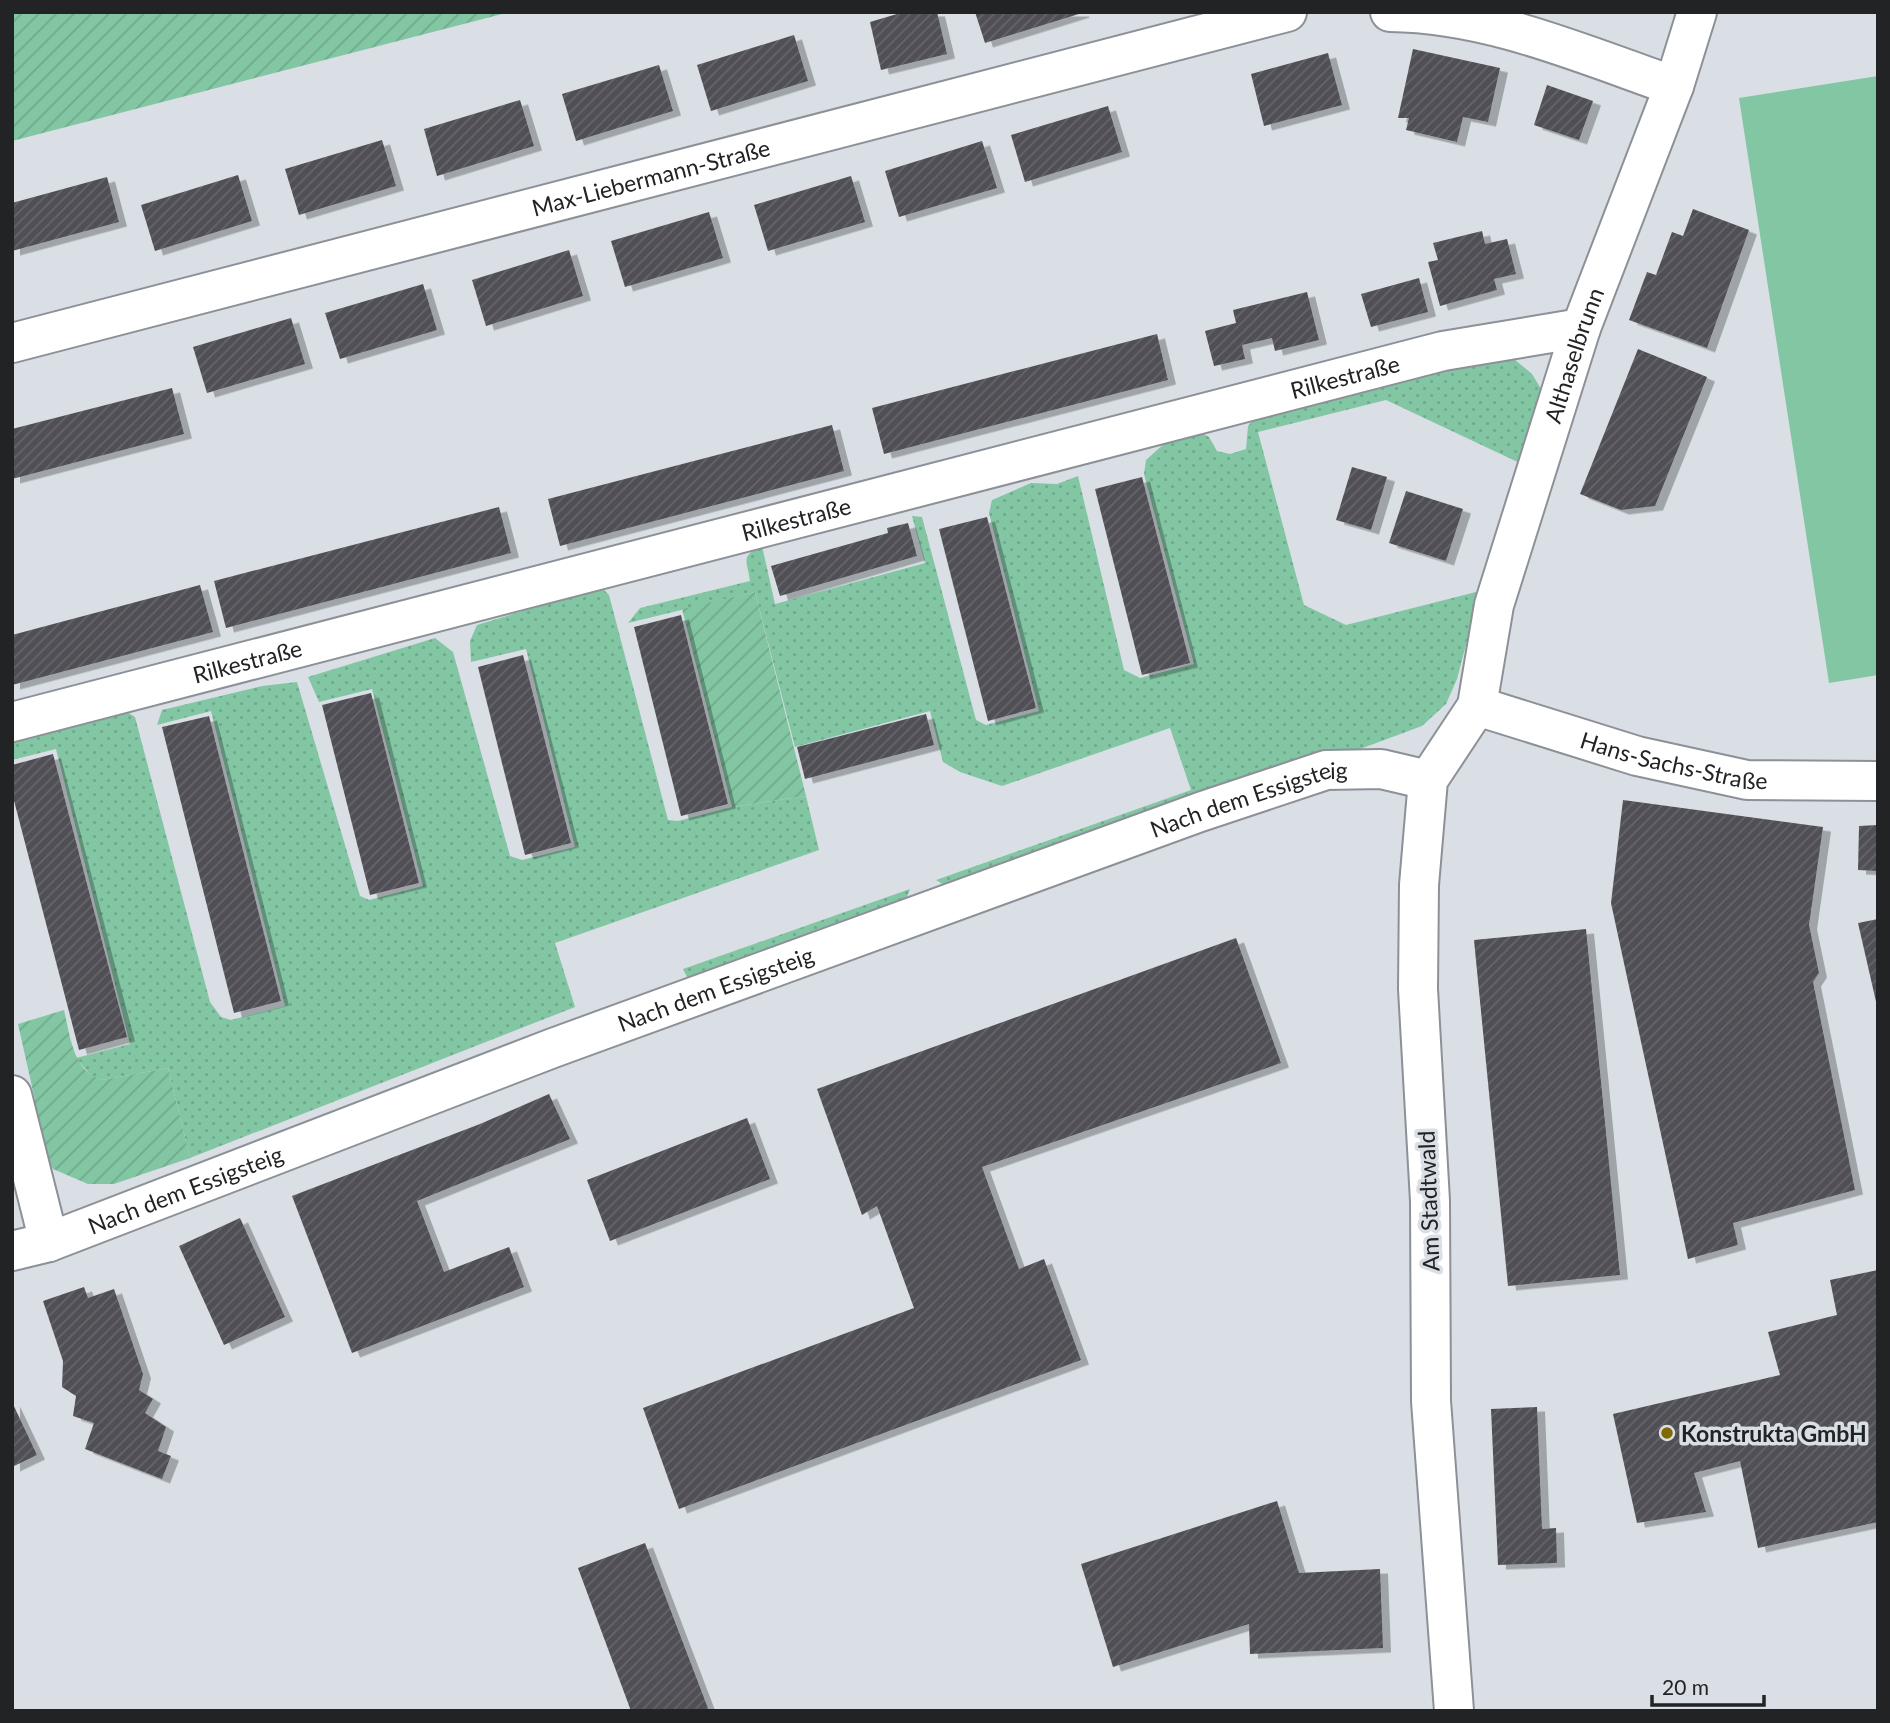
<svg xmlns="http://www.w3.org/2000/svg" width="1890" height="1723" font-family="Lato,sans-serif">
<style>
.grass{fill:url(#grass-dots)}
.park{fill:#82c6a3}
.garden{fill:url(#garden-furrows)}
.building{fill:url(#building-hatch);filter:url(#shadow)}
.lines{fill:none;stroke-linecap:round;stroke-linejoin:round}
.minor-casing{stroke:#8c9197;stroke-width:42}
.minor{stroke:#fff;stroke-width:38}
.poi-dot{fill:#816901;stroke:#d9dfe5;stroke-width:2.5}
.labels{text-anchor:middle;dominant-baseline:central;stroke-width:7;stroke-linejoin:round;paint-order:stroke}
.street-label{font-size:23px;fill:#212325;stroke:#d9dfe5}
.poi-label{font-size:23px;font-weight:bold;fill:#212325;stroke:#d9dfe5;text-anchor:start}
</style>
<defs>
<pattern id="grass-dots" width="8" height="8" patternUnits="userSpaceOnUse" patternTransform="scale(1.75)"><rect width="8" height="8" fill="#82c6a3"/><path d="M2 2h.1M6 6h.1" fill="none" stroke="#70aa8c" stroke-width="1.8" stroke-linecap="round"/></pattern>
<pattern id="garden-furrows" width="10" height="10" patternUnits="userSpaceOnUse" patternTransform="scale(1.75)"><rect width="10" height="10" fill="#82c6a3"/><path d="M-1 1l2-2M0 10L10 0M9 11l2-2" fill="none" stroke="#70aa8c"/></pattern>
<pattern id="building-hatch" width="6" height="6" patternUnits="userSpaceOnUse" patternTransform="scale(1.75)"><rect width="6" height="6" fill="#504f55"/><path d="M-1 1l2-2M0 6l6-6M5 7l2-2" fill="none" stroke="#66656a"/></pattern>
<filter id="shadow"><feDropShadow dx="8" dy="4.5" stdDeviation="0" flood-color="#0004"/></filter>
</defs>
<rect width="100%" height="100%" fill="#d9dfe5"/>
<path class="grass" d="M 1483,359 L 1514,359 L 1532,374 L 1543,392 L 1524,465 L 1386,400 L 1258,432 L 1304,605 L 1346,625 L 1480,591 L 1457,679 L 1446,704 L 1422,726 L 1360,749 L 1290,768 L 944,885 L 936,880 L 1191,790 L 1170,728 L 1002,786 L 960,772 L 943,762 L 930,711 L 795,747 L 755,592 L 628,623 L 640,608 L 750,581 C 747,560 740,556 762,546 L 775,604 L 925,563 L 912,516 L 922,517 L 976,720 L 986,725 L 1039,711 L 989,513 L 992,500 L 1031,483 L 1057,484 L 1078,476 L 1124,670 L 1140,678 L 1194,664 L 1144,474 L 1146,460 L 1165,443 L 1202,433 L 1209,437 L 1217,451 L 1230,454 L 1246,449 L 1248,426 L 1259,413 Z
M 601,587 L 609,595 L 668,820 L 678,821 L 732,807 L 806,796 L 819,850 L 555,943 L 575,1007 L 190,1158 L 168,1068 L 102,1080 L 92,1077 L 76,1058 L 130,1044 L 56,749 L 12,760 L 13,741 L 124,710 L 135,717 L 210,1002 L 221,1017 L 231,1020 L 285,1006 L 211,711 L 157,725 L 162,710 L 262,686 L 297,682 L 360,896 L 369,900 L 423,886 L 372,689 L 319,702 L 308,677 L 435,638 L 453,652 L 510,856 L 522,860 L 575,847 L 526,649 L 471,662 L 470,641 L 477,625 Z
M 910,889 L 904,905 L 695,980 L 687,977 L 683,969 Z"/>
<path class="park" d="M 1878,76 L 1878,675 L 1829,683 L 1739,98 Z"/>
<path class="garden" d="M 12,12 L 510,12 L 12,141 Z
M 755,592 L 806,796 L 732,807 L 682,609 Z
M 64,1010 C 70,1035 73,1072 102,1080 L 168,1068 L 190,1158 L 114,1184 L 88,1184 L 53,1169 L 28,1127 L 35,1100 L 18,1024 Z"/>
<path class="building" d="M 897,12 L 937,12 L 947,54 L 881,70 L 870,22 L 897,14 Z
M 975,12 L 1081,12 L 1082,13 L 985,43 Z
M 794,35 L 808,81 L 711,111 L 697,65 Z
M 1413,49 L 1500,68 L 1488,122 L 1463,117 L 1457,142 L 1406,130 L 1409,118 L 1398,118 Z
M 1328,53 L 1342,105 L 1264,126 L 1251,74 Z
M 659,65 L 673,111 L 576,141 L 562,94 Z
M 1547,85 L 1593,101 L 1579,140 L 1534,125 Z
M 520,100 L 534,146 L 437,176 L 424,129 Z
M 1108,106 L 1122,152 L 1025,182 L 1011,135 Z
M 382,140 L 396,186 L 299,215 L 285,169 Z
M 982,141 L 997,188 L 899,217 L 885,171 Z
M 238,175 L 252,221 L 155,251 L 141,205 Z
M 851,176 L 865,222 L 768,251 L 754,205 Z
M 107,177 L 119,222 L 12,251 L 12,203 Z
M 1693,209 L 1749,230 L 1707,348 L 1629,320 L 1647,272 L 1656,275 L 1672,232 L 1683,236 Z
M 709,212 L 723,258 L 625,287 L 611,241 Z
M 1482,231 L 1485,244 L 1507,239 L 1516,274 L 1494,279 L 1497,290 L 1440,306 L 1428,262 L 1438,260 L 1433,243 Z
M 569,250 L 583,296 L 486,326 L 472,280 Z
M 1419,278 L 1428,312 L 1371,327 L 1361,294 Z
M 423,284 L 437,330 L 340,359 L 325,313 Z
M 1307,292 L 1319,340 L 1275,351 L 1272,338 L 1242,345 L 1245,359 L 1214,366 L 1205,331 L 1236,323 L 1233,310 Z
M 291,318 L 305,364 L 207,393 L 193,347 Z
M 1157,334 L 1168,380 L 884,454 L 872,408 Z
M 1638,349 L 1707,377 L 1655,506 L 1621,510 L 1580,494 Z
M 172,388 L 184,434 L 12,479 L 12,429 Z
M 832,425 L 844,471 L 560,546 L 548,499 Z
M 1352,467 L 1387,477 L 1371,530 L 1336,520 Z
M 1142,477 L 1190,663 L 1142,675 L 1095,489 Z
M 1406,491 L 1463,509 L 1446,561 L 1389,543 Z
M 499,507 L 511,553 L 226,628 L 214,581 Z
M 987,517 L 1036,708 L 988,721 L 939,529 Z
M 908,523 L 917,556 L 780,596 L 771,566 L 888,533 L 887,528 Z
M 200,585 L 213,632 L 12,685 L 12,635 Z
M 681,615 L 728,804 L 681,816 L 634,627 Z
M 523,655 L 571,843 L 525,855 L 478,667 Z
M 371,693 L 419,883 L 370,895 L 322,705 Z
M 926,714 L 934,745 L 805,779 L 797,747 Z
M 209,716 L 281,1001 L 234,1013 L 162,727 Z
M 53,754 L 127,1037 L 79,1050 L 12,793 L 12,765 Z
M 1623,800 L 1823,827 L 1809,925 L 1819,973 L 1813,982 L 1855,1190 L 1733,1223 L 1738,1245 L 1688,1259 L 1611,903 Z
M 1878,825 L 1878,871 L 1858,870 L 1859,826 Z
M 1878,919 L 1878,1006 L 1877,1006 L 1858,923 Z
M 1586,929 L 1620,1275 L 1508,1286 L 1474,940 Z
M 1236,938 L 1281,1063 L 982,1167 L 1019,1269 L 1044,1259 L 1081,1360 L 679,1509 L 643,1408 L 914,1308 L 877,1206 L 862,1215 L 817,1089 Z
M 549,1094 L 570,1139 L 417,1201 L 444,1272 L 509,1247 L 524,1287 L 352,1353 L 292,1196 L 480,1124 Z
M 747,1118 L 770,1179 L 610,1241 L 587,1180 Z
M 240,1218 L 285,1317 L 224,1345 L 179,1246 Z
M 1878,1270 L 1878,1522 L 1758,1548 L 1740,1461 L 1694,1473 L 1706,1512 L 1637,1523 L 1613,1414 L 1780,1375 L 1768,1332 L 1837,1315 L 1830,1280 Z
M 84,1287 L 88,1298 L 114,1289 L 143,1374 L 139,1390 L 153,1399 L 145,1413 L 166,1427 L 158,1451 L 171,1456 L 162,1479 L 85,1449 L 94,1423 L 73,1416 L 76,1396 L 62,1387 L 63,1361 L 43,1301 Z
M 12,1402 L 37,1455 L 12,1467 Z
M 1537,1407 L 1542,1529 L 1556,1528 L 1557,1563 L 1498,1565 L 1491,1409 Z
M 1277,1501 L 1299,1573 L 1380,1569 L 1383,1648 L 1250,1654 L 1249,1624 L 1113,1667 L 1081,1564 Z
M 645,1543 L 709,1711 L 631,1711 L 578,1568 Z"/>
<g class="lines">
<g class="minor-casing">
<g id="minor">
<path d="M 1390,12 C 1489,13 1582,54 1674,86"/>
<path id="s1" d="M 12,343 L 1287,12"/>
<path id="s2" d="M 1477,706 L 1637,756 L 1747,780 L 1878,781"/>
<path id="s3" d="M 12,722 L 1443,351 L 1581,328"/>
<path d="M 12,1095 L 49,1242"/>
<path id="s4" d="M 12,1251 L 49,1242 L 553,1048 L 1200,812 L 1326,770 L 1381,769 L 1428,780"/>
<path id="s5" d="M 1454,1711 L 1431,1401 L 1430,1201 L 1418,989 L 1419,885 L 1428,780 L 1477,706 L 1494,605 L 1581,328 L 1674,86 L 1697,12"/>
</g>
</g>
<use href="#minor" class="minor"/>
</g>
<circle class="poi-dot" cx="1667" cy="1433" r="7"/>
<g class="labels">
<g class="street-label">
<text stroke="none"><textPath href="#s1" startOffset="660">Max-Liebermann-Straße</textPath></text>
<text stroke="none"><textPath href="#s5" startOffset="1386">Althaselbrunn</textPath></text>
<text stroke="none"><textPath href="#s3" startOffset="1377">Rilkestraße</textPath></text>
<text stroke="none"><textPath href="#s3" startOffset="810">Rilkestraße</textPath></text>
<text stroke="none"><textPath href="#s3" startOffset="243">Rilkestraße</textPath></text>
<text stroke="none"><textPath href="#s2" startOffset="205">Hans-Sachs-Straße</textPath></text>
<text stroke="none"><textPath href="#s4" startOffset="1318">Nach dem Essigsteig</textPath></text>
<text stroke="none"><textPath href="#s4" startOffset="751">Nach dem Essigsteig</textPath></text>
<text stroke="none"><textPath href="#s4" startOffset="184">Nach dem Essigsteig</textPath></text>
<text transform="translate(1428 1201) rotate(-92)">Am Stadtwald</text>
</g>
<g class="poi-label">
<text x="1681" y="1433">Konstrukta GmbH</text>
</g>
</g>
<rect width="1890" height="1723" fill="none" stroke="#212325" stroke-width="28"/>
<path d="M1652 1695v10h112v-10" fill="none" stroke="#212325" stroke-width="3.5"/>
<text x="1662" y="1695" font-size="21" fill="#212325" stroke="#d9dfe5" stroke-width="5" paint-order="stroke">20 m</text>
</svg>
